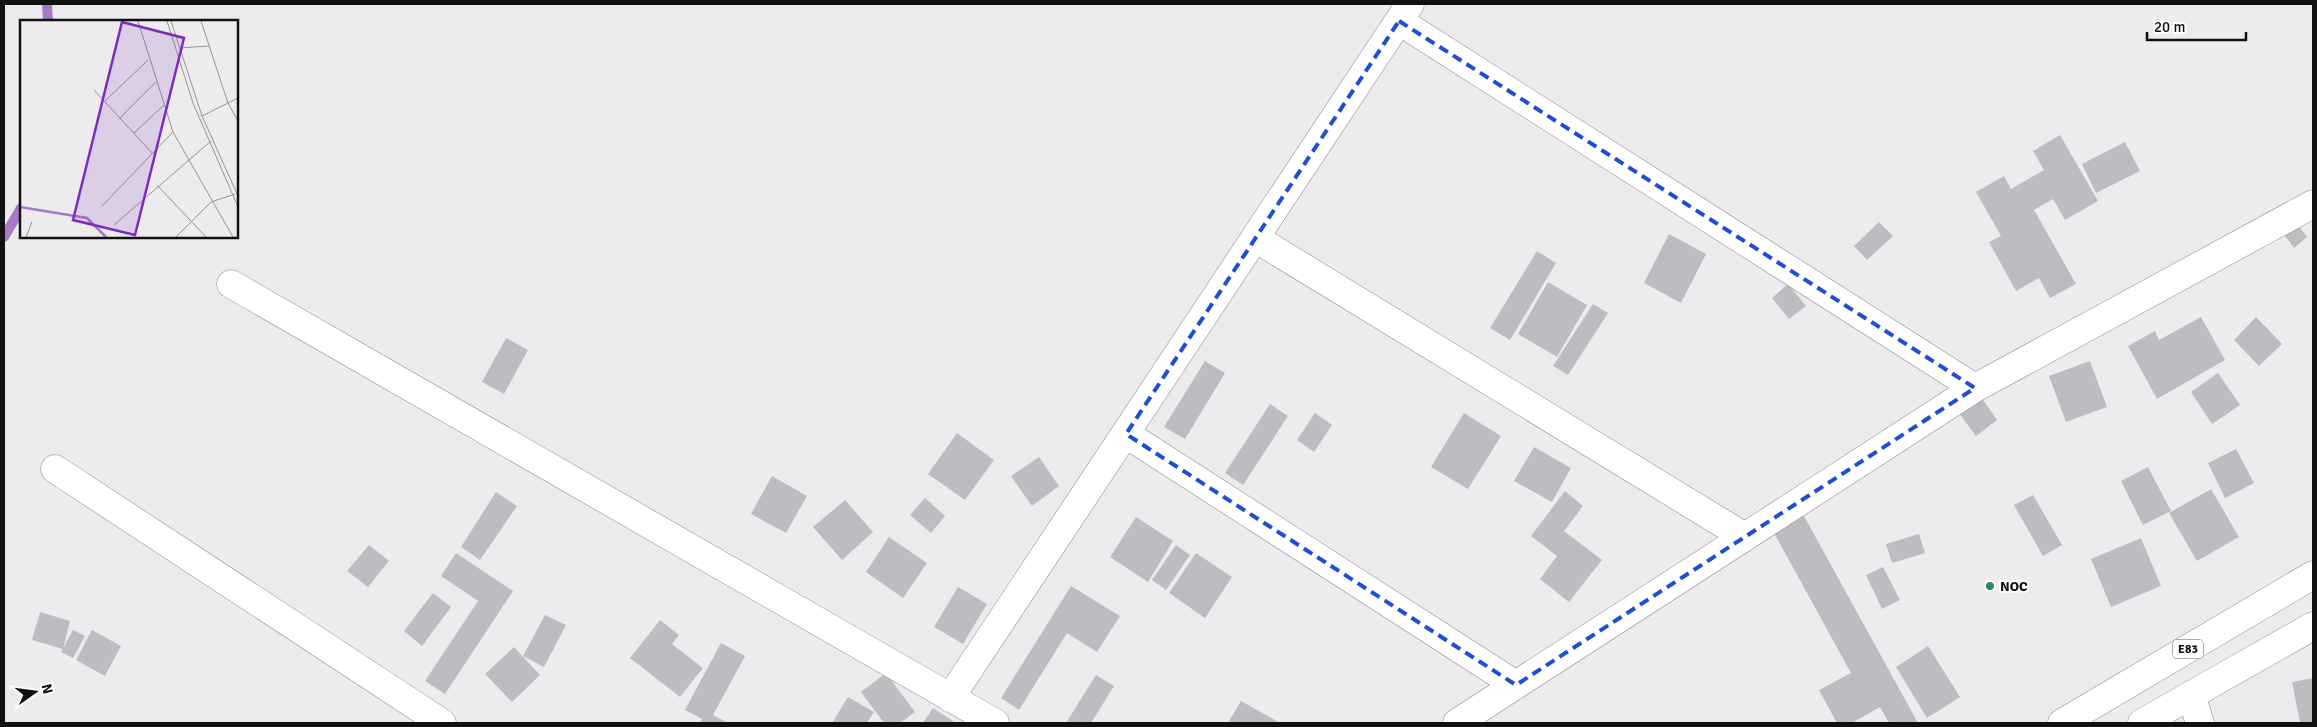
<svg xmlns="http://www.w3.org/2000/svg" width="2317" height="727" font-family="Signika,sans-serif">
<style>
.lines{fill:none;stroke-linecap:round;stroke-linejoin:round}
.stream{stroke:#a67ac7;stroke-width:10}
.building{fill:#bebcc0}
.minor-casing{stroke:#8d8b8f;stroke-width:29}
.primary-casing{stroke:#8d8b8f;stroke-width:29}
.minor{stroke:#fff;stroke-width:28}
.primary{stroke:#fff;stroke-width:28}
.marked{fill:none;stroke:#1d4ed8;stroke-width:4;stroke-dasharray:10 6;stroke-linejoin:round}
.poi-dot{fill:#2f8a60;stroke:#fff;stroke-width:2}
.labels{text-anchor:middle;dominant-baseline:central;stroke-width:4;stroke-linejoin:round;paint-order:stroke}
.shield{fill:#fff;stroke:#595859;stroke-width:1}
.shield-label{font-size:12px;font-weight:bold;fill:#121112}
.poi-label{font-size:14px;font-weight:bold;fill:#121112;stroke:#fff;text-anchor:start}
.inset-river{fill:none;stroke:#a67ac7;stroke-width:2.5}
.inset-road{fill:none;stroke:#959496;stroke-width:1}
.view{fill:#7b2cbf;fill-opacity:0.15;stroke:#7b2cbf;stroke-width:2.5}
.inset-edge{fill:none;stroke:#121112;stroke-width:2.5}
</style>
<rect width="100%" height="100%" fill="#edebee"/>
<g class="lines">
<path class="stream" d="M 47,4 L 48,21
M 4,237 L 21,208"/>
</g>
<path class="building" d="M 2060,135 L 2098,201 L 2065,220 L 2053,199 L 2034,210 L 2076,284 L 2050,298 L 2039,278 L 2016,291 L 1989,242 L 2001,236 L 1976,192 L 2004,176 L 2011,189 L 2044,170 L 2033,151 Z
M 2125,142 L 2140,171 L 2096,193 L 2082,164 Z
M 2287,210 L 2307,237 L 2294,248 L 2273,220 Z
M 1879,222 L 1893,236 L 1867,260 L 1854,246 Z
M 1669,234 L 1706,254 L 1681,303 L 1644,283 Z
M 1537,251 L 1556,263 L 1510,340 L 1490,328 Z
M 1548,282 L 1587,305 L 1557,357 L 1518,334 Z
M 1788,284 L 1806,306 L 1789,319 L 1772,298 Z
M 1593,304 L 1608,313 L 1568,375 L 1553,366 Z
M 2201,317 L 2225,360 L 2157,399 L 2128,346 L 2155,331 L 2159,340 Z
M 2256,317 L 2282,344 L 2259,366 L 2234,340 Z
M 506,338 L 528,350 L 504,394 L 482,382 Z
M 1205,361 L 1225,373 L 1185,439 L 1164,427 Z
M 2090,361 L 2107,407 L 2066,422 L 2049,376 Z
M 2218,373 L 2240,405 L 2212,424 L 2191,392 Z
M 1981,397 L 1997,420 L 1976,436 L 1959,413 Z
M 1270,404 L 1288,416 L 1243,485 L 1225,473 Z
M 1315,413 L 1332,425 L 1314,452 L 1297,440 Z
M 1464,413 L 1501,436 L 1468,489 L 1431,467 Z
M 957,433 L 994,460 L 965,500 L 928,474 Z
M 1534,447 L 1571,468 L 1552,502 L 1514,481 Z
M 2236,449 L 2254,483 L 2225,498 L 2208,463 Z
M 1039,457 L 1059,486 L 1032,506 L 1011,476 Z
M 2148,467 L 2171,511 L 2143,525 L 2121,481 Z
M 772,476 L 807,496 L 786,533 L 751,514 Z
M 2211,489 L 2239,537 L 2197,561 L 2169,513 Z
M 1565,491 L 1583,506 L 1564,531 L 1602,560 L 1569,602 L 1540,579 L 1557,556 L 1531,536 Z
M 496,492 L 517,506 L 480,560 L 461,547 Z
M 2033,495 L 2062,545 L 2043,556 L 2014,505 Z
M 925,498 L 945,516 L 931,533 L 910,515 Z
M 845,500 L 873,532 L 842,560 L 813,527 Z
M 1804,516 L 1918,723 L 1889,723 L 1880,707 L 1852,723 L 1837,723 L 1819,690 L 1851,673 L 1774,533 Z
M 1136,517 L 1173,541 L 1148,582 L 1110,557 Z
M 1919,534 L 1925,553 L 1892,563 L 1886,544 Z
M 889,537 L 927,563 L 903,598 L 866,572 Z
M 2141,538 L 2161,586 L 2111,607 L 2091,559 Z
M 369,545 L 389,561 L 368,587 L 347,571 Z
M 1176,545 L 1190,555 L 1166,590 L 1152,580 Z
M 456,553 L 513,591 L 445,694 L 425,681 L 478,601 L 441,576 Z
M 1196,553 L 1232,577 L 1205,618 L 1169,593 Z
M 1883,567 L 1900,600 L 1882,609 L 1866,575 Z
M 1071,586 L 1120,616 L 1097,652 L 1067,633 L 1019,710 L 1001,698 Z
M 958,587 L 987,604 L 963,644 L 934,627 Z
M 433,593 L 451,607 L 422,646 L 404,631 Z
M 40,612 L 70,621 L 63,649 L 32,640 Z
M 545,615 L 566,625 L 544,667 L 523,656 Z
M 660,620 L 679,635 L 672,644 L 703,668 L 680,697 L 630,658 Z
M 73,630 L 85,636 L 73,658 L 61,652 Z
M 92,630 L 121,646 L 105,676 L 76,660 Z
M 721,643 L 745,656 L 713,715 L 728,723 L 700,723 L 702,719 L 685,710 Z
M 1928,646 L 1960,697 L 1927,718 L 1896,667 Z
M 514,647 L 540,675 L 512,702 L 485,674 Z
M 886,673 L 915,712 L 900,723 L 884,723 L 861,692 Z
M 1096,675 L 1114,686 L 1091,723 L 1066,723 Z
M 2313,678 L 2313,723 L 2300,723 L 2292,682 Z
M 848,697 L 874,712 L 867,723 L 832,723 Z
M 1241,701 L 1280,723 L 1228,723 Z
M 933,708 L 956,723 L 923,723 Z"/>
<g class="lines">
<g class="minor-casing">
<path id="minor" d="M 1399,21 L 1975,388
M 1255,238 L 1745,537
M 231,284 L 995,723
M 1126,434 L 1516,685
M 55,469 L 442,723
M 2191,695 L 2200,723
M 950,698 L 1410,4
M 1457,723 L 1975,388 L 2313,204"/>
</g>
<g class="primary-casing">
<path id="primary" d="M 2062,723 L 2313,575
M 2142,723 L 2313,626"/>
</g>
<use href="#minor" class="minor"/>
<use href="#primary" class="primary"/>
</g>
<path class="marked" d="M 1399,21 L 1975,388 L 1516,685 L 1126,434 Z"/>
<circle class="poi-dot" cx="1990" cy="586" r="5"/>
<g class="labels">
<rect class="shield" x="2173" y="639.5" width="30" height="19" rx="4"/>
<g class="shield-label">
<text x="2188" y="649">E83</text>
</g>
<g class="poi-label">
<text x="2000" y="586">NOC</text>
</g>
</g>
<g transform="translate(20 20)">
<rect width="218" height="218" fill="#edebee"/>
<path class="inset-river" d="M 0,187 L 67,198 L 86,217"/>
<path class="inset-road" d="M 118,1 L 153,112 L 213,217M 147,1 L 173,83 L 218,187M 151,1 L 182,96 L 218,176M 181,1 L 208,83 L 218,101M 160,28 L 189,26M 74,70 L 133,134M 85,81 L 128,40M 182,96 L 218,78M 100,98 L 136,62M 114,113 L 144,85M 137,165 L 186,217M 82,186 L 153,112M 94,205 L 191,121M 6,217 L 12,202M 156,217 L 191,182 L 215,174"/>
<path class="view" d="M 102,2 L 164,18 L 115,215 L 53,200 Z"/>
<rect width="218" height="218" class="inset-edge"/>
</g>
<rect width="2317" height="727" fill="none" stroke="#121112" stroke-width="10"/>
<g transform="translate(35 692) rotate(76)" stroke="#ffffff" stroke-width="4" paint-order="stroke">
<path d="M0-4L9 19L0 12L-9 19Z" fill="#121112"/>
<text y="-8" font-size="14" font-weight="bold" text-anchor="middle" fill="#121112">N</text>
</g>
<path d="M2147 32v8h99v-8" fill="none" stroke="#121112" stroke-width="2.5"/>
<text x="2154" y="32" font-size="15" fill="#121112" stroke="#ffffff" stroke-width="4" paint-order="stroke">20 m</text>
</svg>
